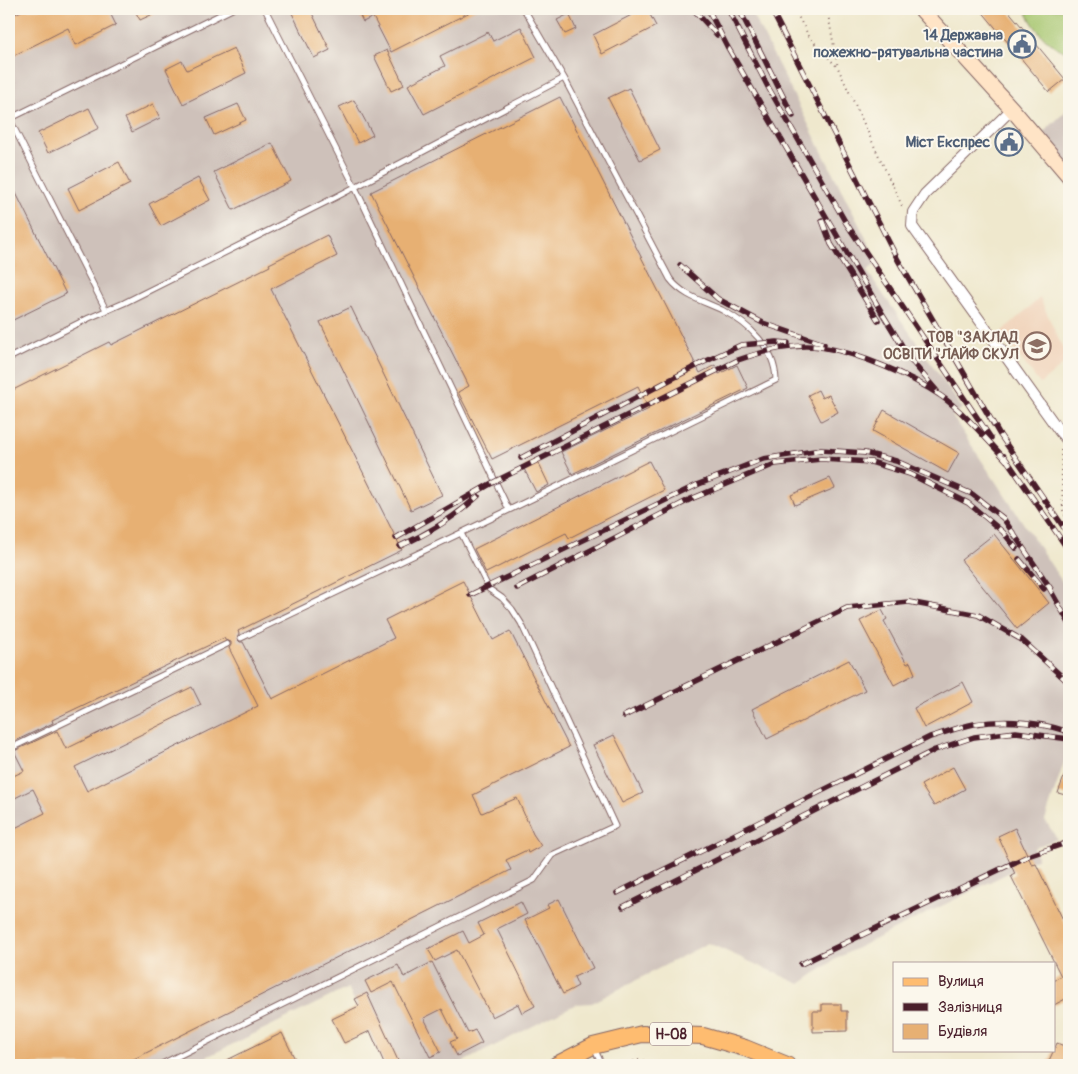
<svg xmlns="http://www.w3.org/2000/svg" width="1078" height="1074" font-family="Pangolin,sans-serif">
<style>
.built{fill:#f1d5bd}
.industrial{fill:#cec1ba}
.green{fill:#a6c66e;stroke:#78724c}
.building{fill:#e7b073}
.lines{fill:none;stroke-linecap:round;stroke-linejoin:round}
.lane-casing{stroke:#846564;stroke-width:7}
.street-casing{stroke:#846564;stroke-width:12}
.secondary-casing{stroke:#846564;stroke-width:17}
.primary-casing{stroke:#846564;stroke-width:18}
.path{stroke:#846564;stroke-width:2;stroke-dasharray:1 4;stroke-linecap:butt}
.lane{stroke:#fff;stroke-width:5}
.street{stroke:#fff;stroke-width:10}
.secondary{stroke:#ffe4c6;stroke-width:15}
.primary{stroke:#febc70;stroke-width:16}
.rail-casing{stroke:#4a1f2b;stroke-width:5.5}
.rail{stroke:#fbf7ec;stroke-width:4;stroke-dasharray:11;stroke-linecap:butt}
.labels{text-anchor:middle;dominant-baseline:central;stroke-width:4;stroke-linejoin:round;paint-order:stroke}
.shield{fill:#fbf7ec;stroke:#7f6065;stroke-width:1}
.shield-label{font-size:14px;font-weight:bold;fill:#4a1f2b}
.service-label{font-size:15px;font-weight:bold;fill:#4e5e75;stroke:#fbf7ec;text-anchor:end}
.education-label{font-size:15px;font-weight:bold;fill:#785e54;stroke:#fbf7ec;text-anchor:end}
</style>
<rect width="100%" height="100%" fill="#fbf7ec"/>
<filter id="ink" filterUnits="userSpaceOnUse"><feTurbulence type="fractalNoise" baseFrequency=".02" numOctaves="2"/><feDisplacementMap in="SourceGraphic" scale="10" xChannelSelector="R" yChannelSelector="G"/><feConvolveMatrix kernelMatrix="1 2 1 2 8 2 1 2 1" color-interpolation-filters="sRGB"/></filter>
<filter id="wash" filterUnits="userSpaceOnUse"><feTurbulence type="fractalNoise" baseFrequency=".0096" numOctaves="4" result="noise"/><feDisplacementMap in="SourceGraphic" scale="20" xChannelSelector="R" yChannelSelector="G"/><feGaussianBlur stdDeviation="1.12" result="paint"/><feColorMatrix in="noise" values="0 0 0 0 0 0 0 0 0 0 0 0 0 0 0 0 0 1.4 0 .05"/><feComposite in="paint" operator="in"/></filter>
<g filter="url(#wash)">
<rect width="100%" height="100%" fill="#efe8cd"/>
<path class="built" d="M 1040,298 L 1068,360 L 1040,384 L 1001,332 Z"/>
<path class="industrial" d="M 9,9 L 750,9 L 878,262 L 867,271 L 962,408 L 952,416 L 1069,592 L 1069,747 L 1045,820 L 1057,839 L 1035,847 L 1034,849 L 1038,858 L 837,958 L 800,984 L 708,943 L 592,1003 L 576,1004 L 457,1065 L 384,1065 L 348,988 L 190,1065 L 9,1065 Z
M 1069,108 L 1069,165 L 1043,133 Z"/>
<path class="green" d="M 1025,9 L 1069,9 L 1069,53 C 1048,46 1034,29 1025,9 Z"/>
<g id="blocks">
<path class="building" d="M 25,9 L 108,9 L 116,25 L 76,45 L 68,28 L 9,58 L 9,17 Z
M 134,9 L 164,9 L 140,20 Z
M 290,9 L 310,9 L 330,50 L 314,58 Z
M 357,9 L 476,9 L 391,52 L 373,17 L 363,22 Z
M 643,9 L 647,9 L 656,26 L 602,54 L 593,35 Z
M 980,9 L 1007,9 L 1065,79 L 1049,92 Z
M 569,14 L 576,29 L 565,34 L 557,20 Z
M 521,27 L 536,57 L 424,114 L 408,85 L 445,66 L 440,56 L 488,32 L 493,41 Z
M 234,48 L 246,73 L 183,104 L 166,69 L 182,61 L 187,70 Z
M 387,50 L 404,85 L 391,91 L 374,56 Z
M 629,88 L 660,150 L 640,160 L 608,98 Z
M 560,97 L 700,373 L 715,365 L 719,374 L 737,365 L 748,388 L 572,474 L 561,452 L 649,409 L 638,386 L 492,459 L 458,392 L 469,386 L 371,192 Z
M 354,100 L 373,135 L 358,143 L 339,107 Z
M 153,104 L 160,118 L 132,132 L 125,118 Z
M 238,104 L 246,120 L 214,135 L 206,118 Z
M 89,108 L 99,128 L 48,153 L 38,133 Z
M 272,143 L 291,181 L 233,210 L 214,172 Z
M 119,162 L 130,184 L 79,210 L 68,188 Z
M 198,178 L 210,200 L 161,226 L 149,204 Z
M 9,179 L 66,294 L 9,322 Z
M 327,235 L 337,256 L 271,289 L 402,550 L 238,631 L 239,634 L 237,639 L 240,642 L 243,642 L 272,699 L 394,638 L 385,620 L 463,581 L 493,640 L 510,631 L 569,747 L 473,795 L 482,813 L 517,798 L 533,834 L 541,846 L 528,853 L 527,850 L 506,860 L 511,870 L 122,1065 L 9,1065 L 9,831 L 45,813 L 33,789 L 9,801 L 9,778 L 24,771 L 14,751 L 57,731 L 66,749 L 192,687 L 201,705 L 75,767 L 87,791 L 258,706 L 229,648 L 231,645 L 231,642 L 225,640 L 224,638 L 52,720 L 53,723 L 11,743 L 9,740 L 9,392 L 109,342 L 111,345 L 270,266 L 269,264 Z
M 351,307 L 442,495 L 411,510 L 320,322 Z
M 818,390 L 822,398 L 829,395 L 838,412 L 821,421 L 808,395 Z
M 884,410 L 959,453 L 948,473 L 873,431 Z
M 537,460 L 549,485 L 536,492 L 523,467 Z
M 649,461 L 664,490 L 569,538 L 566,533 L 486,573 L 474,549 Z
M 830,478 L 835,488 L 795,505 L 791,495 Z
M 994,534 L 1049,603 L 1017,629 L 961,560 Z
M 882,610 L 887,619 L 884,621 L 907,664 L 910,662 L 915,674 L 894,685 L 860,621 Z
M 849,660 L 865,690 L 767,739 L 752,709 Z
M 963,682 L 973,702 L 924,728 L 914,708 Z
M 614,735 L 643,793 L 622,803 L 593,745 Z
M 1068,766 L 1069,766 L 1069,796 L 1058,793 Z
M 953,767 L 965,789 L 934,806 L 921,785 Z
M 1015,828 L 1032,865 L 1036,864 L 1069,932 L 1069,997 L 1054,1005 L 1054,980 L 1061,976 L 1011,876 L 1015,874 L 998,836 Z
M 559,899 L 593,968 L 574,977 L 578,986 L 563,994 L 525,920 L 549,908 L 547,905 Z
M 521,902 L 527,914 L 497,929 L 535,1006 L 522,1013 L 518,1004 L 492,1017 L 457,950 L 435,961 L 428,949 L 463,931 L 469,943 L 484,935 L 478,923 Z
M 432,962 L 468,1033 L 475,1030 L 482,1043 L 457,1056 L 450,1042 L 457,1039 L 442,1009 L 424,1018 L 441,1052 L 430,1057 L 393,982 L 371,993 L 365,981 L 398,965 L 404,977 Z
M 367,993 L 400,1065 L 385,1065 L 370,1031 L 344,1043 L 332,1019 L 359,1006 L 355,999 Z
M 822,1004 L 841,1004 L 841,1011 L 847,1011 L 847,1031 L 813,1032 L 813,1011 L 822,1011 Z
M 282,1033 L 298,1065 L 217,1065 Z
M 1057,1043 L 1069,1048 L 1069,1065 L 1047,1065 Z"/>
</g>
</g>
<g filter="url(#ink)">
<use href="#blocks" fill-opacity="0" stroke="#846564" stroke-width="1"/>
<g class="lines">
<g class="lane-casing">
<path id="lane" d="M 265,9 L 355,187 L 509,510
M 9,118 L 106,310
M 9,119 L 232,9
M 9,358 L 89,318 L 124,303 L 336,197 L 564,78
M 241,638 L 509,510 L 776,380 C 775,348 749,324 722,310 C 703,301 683,296 670,279 L 564,78 L 524,9
M 9,749 L 227,644
M 594,1048 L 602,1065
M 160,1065 L 534,880 L 552,855 L 615,826 L 521,623 L 512,609 L 502,598 L 489,589 L 461,533"/>
</g>
<g class="street-casing">
<path id="street" d="M 1012,109 L 925,194 L 913,212 L 912,226 L 1060,432 L 1069,442"/>
</g>
<g class="secondary-casing">
<path id="secondary" d="M 921,9 L 1012,109 L 1069,176"/>
</g>
<g class="primary-casing">
<path id="primary" d="M 556,1065 L 593,1046 L 642,1034 L 703,1036 L 745,1048 L 787,1065"/>
</g>
<path class="path" d="M 794,9 L 810,38 L 838,68 L 903,208
M 827,9 L 838,68
M 1061,450 L 1063,510 L 1069,526
M 624,1065 L 637,1060 L 693,1065"/>
<use href="#lane" class="lane"/>
<use href="#street" class="street"/>
<use href="#secondary" class="secondary"/>
<use href="#primary" class="primary"/>
<g class="rail-casing">
<path id="rail" d="M 693,9 L 717,35
M 708,9 L 727,46 L 882,313 L 912,362
M 728,9 L 768,87 L 846,223 L 991,438
M 739,9 L 793,116
M 771,9 L 898,260 L 1000,435 L 1069,535
M 822,220 L 831,244 L 878,320
M 680,265 L 718,299 L 763,323 L 824,344
M 908,357 L 937,391
M 1004,456 L 1069,551
M 521,458 L 702,363 L 741,345 L 777,342 L 788,343
M 396,538 L 492,483 L 738,360 C 764,351 793,343 821,347 C 858,353 910,375 941,396 C 963,411 988,441 1007,461
M 400,546 C 429,533 454,518 478,496
M 1019,559 L 1044,589
M 1047,584 L 1069,623
M 517,588 L 691,499 L 775,464 L 821,459 L 871,462 L 910,474 L 968,503 L 1003,532 L 1016,548
M 470,595 L 699,484 L 763,459 L 821,450 L 865,453 L 896,461 L 972,494 L 1003,518 L 1051,589
M 624,716 L 847,608 L 909,602 L 978,615 L 1022,640 L 1069,683
M 617,893 L 930,737 C 944,733 959,727 974,724 C 1006,719 1039,722 1069,732
M 623,907 L 935,750 L 974,737 L 1016,732 L 1069,739
M 801,964 L 1028,856 L 1069,842"/>
</g>
<use href="#rail" class="rail"/>
</g>
</g>
<defs>
<g id="civic-ring" transform="scale(1.4375)"><circle r="9.5" fill="#fbf7ec" stroke="#5c6f8a" stroke-width="1.5"/><path d="M-.6-6.5H3V-4.5H.6V-3L4-1V1h2V6H-6V1h2V-1L-.6-3ZM-1.2 2.5V6h2.4V2.5Z" fill="#5c6f8a"/></g>
<g id="school-ring" transform="scale(1.4375)"><circle r="9.5" fill="#fbf7ec" stroke="#8d6e63" stroke-width="1.5"/><path d="M0-5L7-2L0 1L-7-2ZM-4 1L0 2.5L4 1V4Q0 6-4 4Z" fill="#8d6e63"/></g>
</defs>
<g fill-rule="evenodd">
<use href="#civic-ring" x="1022" y="44"/>
<use href="#civic-ring" x="1009" y="142"/>
<use href="#school-ring" x="1037" y="346"/>
</g>
<g class="labels">
<rect class="shield" x="650" y="1022.5" width="42" height="23" rx="4"/>
<g class="shield-label">
<text x="671" y="1034">Н-08</text>
</g>
<g class="service-label">
<text x="1003" y="35">14 Державна<tspan x="1003" dy="17">пожежно-рятувальна частина</tspan></text>
<text x="990" y="142">Міст Експрес</text>
</g>
<g class="education-label">
<text x="1018" y="337">ТОВ "ЗАКЛАД<tspan x="1018" dy="17">ОСВІТИ "ЛАЙФ СКУЛ</tspan></text>
</g>
</g>
<rect width="1078" height="1074" fill="none" stroke="#fbf7ec" stroke-width="30"/>
<rect x="893" y="962" width="162" height="90" fill="#fbf7ec" stroke="#b4a19f"/>
<rect x="903" y="978" width="25" height="8" fill="#febc70" stroke="#b4a19f"/>
<text x="938" y="986" font-size="15" fill="#4a1f2b">Вулиця</text>
<rect x="903" y="1003" width="25" height="8" fill="#4a1f2b" stroke="#b4a19f"/>
<text x="938" y="1012" font-size="15" fill="#4a1f2b">Залізниця</text>
<rect x="903" y="1024" width="25" height="15" fill="#e7b073" stroke="#b4a19f"/>
<text x="938" y="1036" font-size="15" fill="#4a1f2b">Будівля</text>
</svg>
